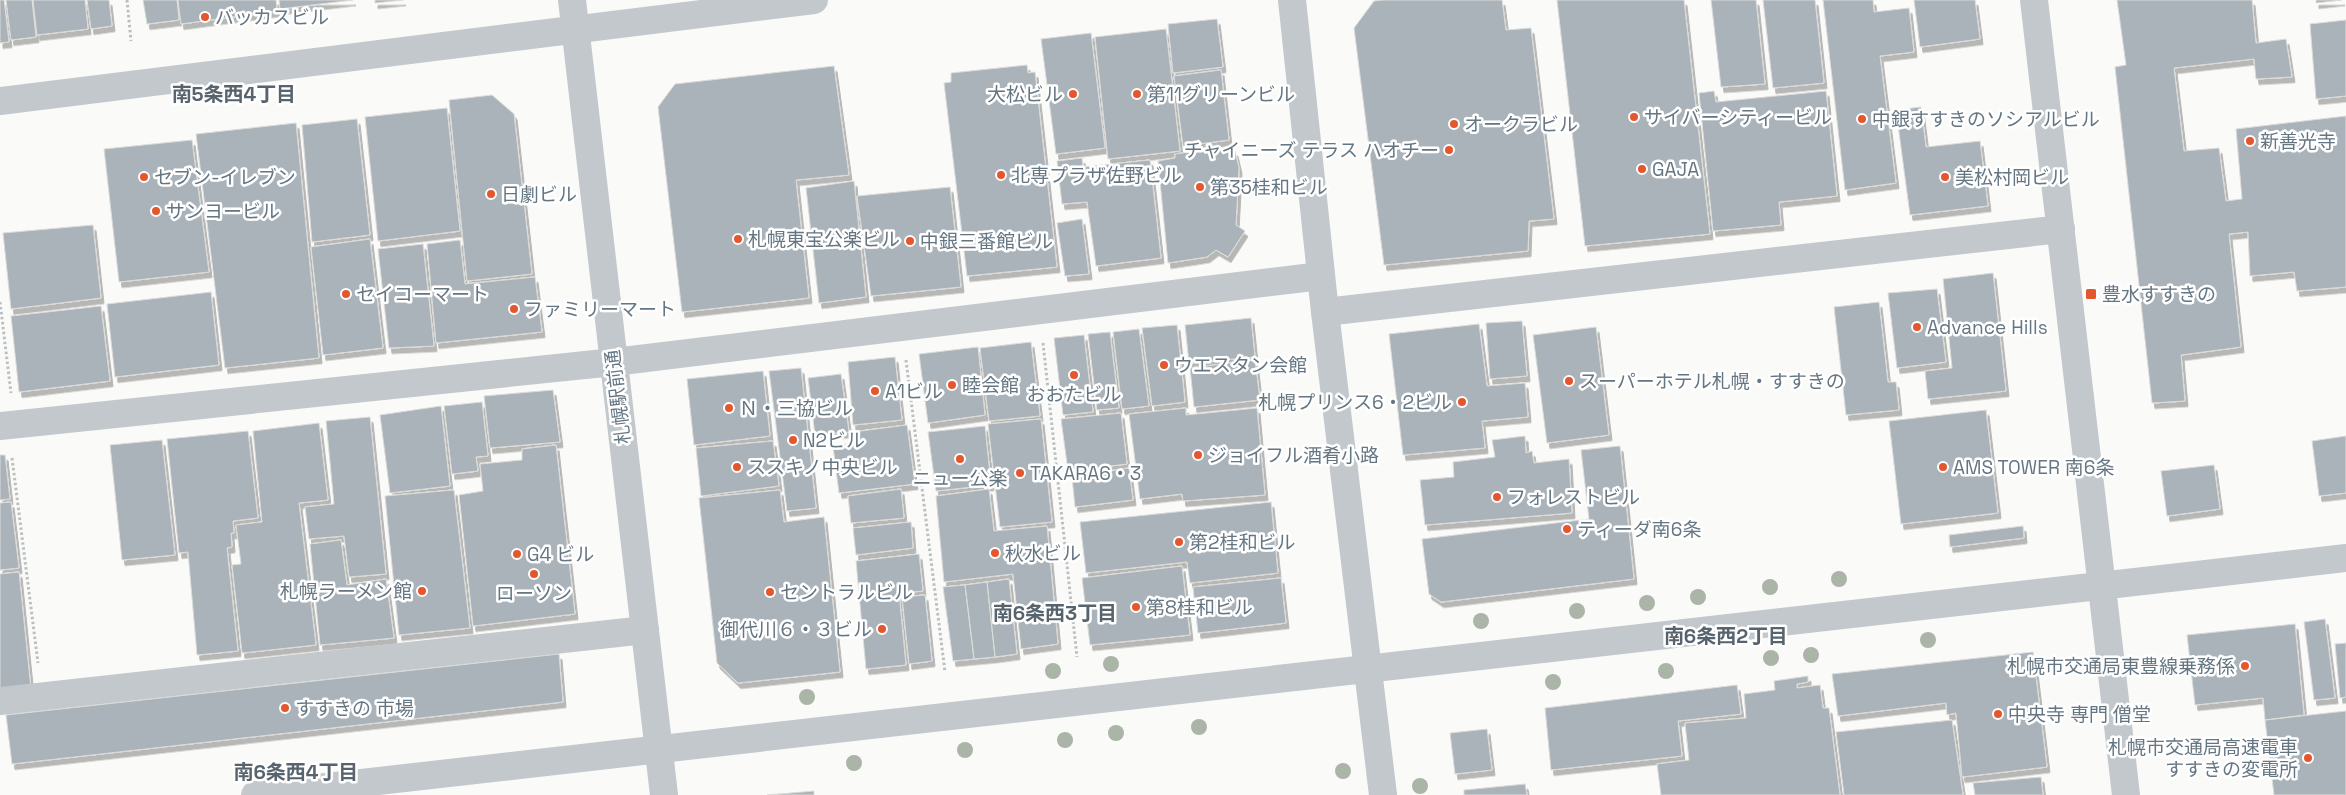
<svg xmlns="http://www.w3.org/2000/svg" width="2346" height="795" font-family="'Space Grotesk','Noto Sans JP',sans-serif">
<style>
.building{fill:#aab3b9;stroke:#dcdcda;filter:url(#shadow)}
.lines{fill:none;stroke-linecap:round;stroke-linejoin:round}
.path{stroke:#bbbfc2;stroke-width:3;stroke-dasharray:2.5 2.5;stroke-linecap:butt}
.minor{stroke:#c3c8cc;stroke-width:28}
.tertiary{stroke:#c3c8cc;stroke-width:28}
.tree{fill:#aab4a7}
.poi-dot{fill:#e4572e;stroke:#fff;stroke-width:2}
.labels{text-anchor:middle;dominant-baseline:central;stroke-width:5;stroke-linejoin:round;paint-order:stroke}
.poi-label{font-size:19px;fill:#657683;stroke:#fff;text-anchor:start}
.street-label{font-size:19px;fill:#657683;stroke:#fff}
.neighbourhood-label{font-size:20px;font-weight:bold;fill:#57646e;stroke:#fff}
</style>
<defs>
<filter id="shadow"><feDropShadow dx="3" dy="5.5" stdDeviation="0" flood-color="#0004"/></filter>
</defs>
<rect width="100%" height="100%" fill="#fafaf8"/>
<path class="building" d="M 0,0 L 4,0 L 9,42 L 0,43 Z
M 6,0 L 32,0 L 36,37 L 11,40 Z
M 33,0 L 85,0 L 88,29 L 37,35 Z
M 87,0 L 109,0 L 112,26 L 91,29 Z
M 143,0 L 177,0 L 179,20 L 147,24 Z
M 178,0 L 276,0 L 277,11 L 181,24 Z
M 279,0 L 353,0 L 280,9 Z
M 375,0 L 403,0 L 375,3 Z
M 1384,0 L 1502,0 L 1506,30 L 1531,28 L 1554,219 L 1529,221 L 1528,251 L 1384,265 L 1354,28 L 1374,1 Z
M 1557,0 L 1684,0 L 1710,234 L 1585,246 Z
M 1711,0 L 1756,0 L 1765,84 L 1721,87 Z
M 1763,0 L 1815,0 L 1824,83 L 1773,88 Z
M 1823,0 L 1873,0 L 1874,12 L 1909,8 L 1914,52 L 1880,56 L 1896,183 L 1845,190 Z
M 1914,0 L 1975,0 L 1980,39 L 1920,47 Z
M 2117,0 L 2252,0 L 2256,43 L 2286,39 L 2292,77 L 2256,79 L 2254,59 L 2174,68 L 2184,151 L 2219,148 L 2226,201 L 2242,199 L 2236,129 L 2346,116 L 2346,287 L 2297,291 L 2294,272 L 2250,276 L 2248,232 L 2229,234 L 2241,347 L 2181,355 L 2185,401 L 2152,403 L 2115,67 L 2126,65 Z
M 2316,0 L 2342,0 L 2316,3 Z
M 1217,19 L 1223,67 L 1173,73 L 1168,24 Z
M 2346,20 L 2346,96 L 2316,99 L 2310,24 Z
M 1166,29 L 1180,151 L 1108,159 L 1095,37 Z
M 1091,33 L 1105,148 L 1056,154 L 1041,39 Z
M 1027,65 L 1028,73 L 1035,72 L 1057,267 L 967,276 L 944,83 L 951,82 L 951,73 Z
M 834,66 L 849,175 L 796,180 L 809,298 L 682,312 L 658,107 L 675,84 Z
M 1221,70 L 1229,140 L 1183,146 L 1174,76 Z
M 1714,91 L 1716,102 L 1826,91 L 1837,196 L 1779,202 L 1781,225 L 1713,231 L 1699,93 Z
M 492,95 L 514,114 L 532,274 L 467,281 L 449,100 Z
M 1921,107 L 1926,147 L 1980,141 L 1988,206 L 1910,215 L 1896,110 Z
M 447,108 L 460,231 L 378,241 L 365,117 Z
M 357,119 L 370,235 L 312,242 L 302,125 Z
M 296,123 L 319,358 L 225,368 L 196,134 Z
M 192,140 L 209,272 L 119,282 L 104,149 Z
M 1222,148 L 1222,152 L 1235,151 L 1239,168 L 1236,225 L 1245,231 L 1228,257 L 1216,250 L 1207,257 L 1168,263 L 1158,161 L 1175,158 L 1175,154 Z
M 1082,158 L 1083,167 L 1150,160 L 1161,258 L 1096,266 L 1087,202 L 1062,204 L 1057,161 Z
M 854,181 L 866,297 L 819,303 L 806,188 Z
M 950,187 L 961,287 L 871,296 L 857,196 Z
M 1082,219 L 1089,274 L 1065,276 L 1057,223 Z
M 93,225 L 101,298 L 11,309 L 3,233 Z
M 370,239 L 383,348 L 323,355 L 311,247 Z
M 460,240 L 465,284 L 535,277 L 542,332 L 436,343 L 427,244 Z
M 423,244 L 434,346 L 389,348 L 378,249 Z
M 1993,273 L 2006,391 L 1928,399 L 1925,371 L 1952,368 L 1943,279 Z
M 1937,289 L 1946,362 L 1897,368 L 1888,293 Z
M 211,292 L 219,365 L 115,377 L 107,304 Z
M 1879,302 L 1888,382 L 1896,382 L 1899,410 L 1846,415 L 1834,307 Z
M 101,306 L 110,381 L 19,392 L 11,316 Z
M 1251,318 L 1255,357 L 1189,363 L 1185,325 Z
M 1522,321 L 1527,376 L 1490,379 L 1486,323 Z
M 1479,324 L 1487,386 L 1525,383 L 1528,417 L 1482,421 L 1485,448 L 1403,455 L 1389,334 Z
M 1177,325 L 1185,402 L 1152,406 L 1142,328 Z
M 1596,327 L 1609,435 L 1547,443 L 1533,335 Z
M 1139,329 L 1149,406 L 1122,409 L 1113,332 Z
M 1110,332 L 1119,408 L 1097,410 L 1088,334 Z
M 1084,335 L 1093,412 L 1063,415 L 1054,338 Z
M 1031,342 L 1040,416 L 989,421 L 980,348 Z
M 978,347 L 985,415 L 928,423 L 919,354 Z
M 895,357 L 902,420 L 853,425 L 848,362 Z
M 1255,360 L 1260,400 L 1194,407 L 1190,368 Z
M 801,368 L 816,508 L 787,511 L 769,371 Z
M 763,371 L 770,436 L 694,445 L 687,379 Z
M 841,374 L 849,432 L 815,435 L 808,378 Z
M 553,390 L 560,442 L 490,448 L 484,396 Z
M 482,402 L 488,456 L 476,457 L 478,471 L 452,474 L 444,406 Z
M 441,406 L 450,486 L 390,493 L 380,415 Z
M 1186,408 L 1186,415 L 1257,408 L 1265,495 L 1183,501 L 1182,494 L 1140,499 L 1129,414 Z
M 1986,410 L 1998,513 L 1901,524 L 1889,421 Z
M 1121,413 L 1127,464 L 1068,471 L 1061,419 Z
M 370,417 L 386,574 L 349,577 L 344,536 L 309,539 L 305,507 L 334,504 L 326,421 Z
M 1041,419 L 1052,522 L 1000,527 L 988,424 Z
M 319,423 L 328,500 L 299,503 L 316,645 L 242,653 L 232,565 L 241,564 L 236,525 L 262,522 L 253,431 Z
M 907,425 L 915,484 L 839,493 L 833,446 L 854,443 L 853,432 Z
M 985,426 L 991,485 L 936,491 L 928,432 Z
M 248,431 L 258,518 L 233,521 L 234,533 L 231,533 L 232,547 L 227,548 L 238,651 L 197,655 L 188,552 L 179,553 L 167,439 Z
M 1525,436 L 1526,453 L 1532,451 L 1534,463 L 1569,459 L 1572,513 L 1425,525 L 1420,480 L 1454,477 L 1453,462 L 1495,457 L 1492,440 Z
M 2346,436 L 2346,493 L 2319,496 L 2312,441 Z
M 162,440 L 175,555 L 122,560 L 110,445 Z
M 773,441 L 779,486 L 701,496 L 696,448 Z
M 556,445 L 575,614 L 473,626 L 459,495 L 483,491 L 480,464 L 522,460 L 522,449 Z
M 1620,446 L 1634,579 L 1441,602 L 1429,594 L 1422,539 L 1589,519 L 1581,450 Z
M 0,455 L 5,455 L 10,499 L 0,500 Z
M 2214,465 L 2220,509 L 2167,516 L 2161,471 Z
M 1129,468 L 1133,500 L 1075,507 L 1072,477 Z
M 901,489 L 904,518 L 851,523 L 848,496 Z
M 989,489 L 994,531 L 1047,526 L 1058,644 L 1021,649 L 1013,574 L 944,582 L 936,496 Z
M 454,490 L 470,628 L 399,635 L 385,496 Z
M 780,490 L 784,522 L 824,517 L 840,672 L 738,683 L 717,663 L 699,498 Z
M 11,502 L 19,568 L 0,570 L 0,503 Z
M 1271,502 L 1278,573 L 1190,583 L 1187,562 L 1086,573 L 1080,522 Z
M 911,522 L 913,548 L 856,555 L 853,528 Z
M 2023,526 L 2024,538 L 1950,547 L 1949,535 Z
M 341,540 L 347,585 L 386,579 L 394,638 L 320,645 L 310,544 Z
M 919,554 L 923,591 L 899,593 L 906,665 L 866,669 L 856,561 Z
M 1182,566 L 1190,635 L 1090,645 L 1082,578 Z
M 19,572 L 31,689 L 0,692 L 0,574 Z
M 1281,578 L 1286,623 L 1198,633 L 1193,587 Z
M 1009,579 L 1017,654 L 995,657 L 987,582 Z
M 987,582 L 995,657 L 974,659 L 965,585 Z
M 965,585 L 974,659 L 953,661 L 943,587 Z
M 925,595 L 932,661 L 909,664 L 902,597 Z
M 2325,619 L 2335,698 L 2314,700 L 2304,622 Z
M 2295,624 L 2304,715 L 2265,720 L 2263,698 L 2195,705 L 2187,635 Z
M 2346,643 L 2346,697 L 2340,698 L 2335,644 Z
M 2033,652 L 2047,767 L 1962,777 L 1956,713 L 1947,715 L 1946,703 L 1838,716 L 1832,674 Z
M 559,654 L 563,702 L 12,764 L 6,715 Z
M 1808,676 L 1808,682 L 1797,684 L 1797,688 L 1820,685 L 1823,708 L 1829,708 L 1840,795 L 1661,795 L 1657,764 L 1689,760 L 1685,723 L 1746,718 L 1744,694 L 1775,690 L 1774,681 Z
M 1737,685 L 1741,714 L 1678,721 L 1682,756 L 1551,770 L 1545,708 Z
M 2346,711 L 2346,795 L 2274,795 L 2265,720 Z
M 1952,720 L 1963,795 L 1844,795 L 1836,732 Z
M 1487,729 L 1492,770 L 1455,774 L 1450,733 Z
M 2041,777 L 2043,795 L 1975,795 L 1973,783 Z
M 1525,784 L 1527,795 L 1464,795 L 1464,790 Z
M 814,791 L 814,795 L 767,795 Z"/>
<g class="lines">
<path class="path" d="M 127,0 L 131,41
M 0,302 L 11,393
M 1043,343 L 1077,657
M 906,360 L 945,672
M 12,458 L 38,663"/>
<path class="minor" d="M 1325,312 L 2061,229
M 0,426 L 614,362 L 1321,276
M 0,701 L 645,630"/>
<path class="tertiary" d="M 572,0 L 664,795
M 1292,0 L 1325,312 L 1383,795
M 2034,0 L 2126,795
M 0,101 L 814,0
M 255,795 L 2346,558"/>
</g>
<g class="tree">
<circle cx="1839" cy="579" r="8"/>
<circle cx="1770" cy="587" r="8"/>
<circle cx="1698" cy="597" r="8"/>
<circle cx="1647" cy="603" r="8"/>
<circle cx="1577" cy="611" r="8"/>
<circle cx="1481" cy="621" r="8"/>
<circle cx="1928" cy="640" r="8"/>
<circle cx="1811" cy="655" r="8"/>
<circle cx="1771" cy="658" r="8"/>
<circle cx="1111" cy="664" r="8"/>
<circle cx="1053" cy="671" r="8"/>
<circle cx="1666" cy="671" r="8"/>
<circle cx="1553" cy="682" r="8"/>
<circle cx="807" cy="697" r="8"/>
<circle cx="1199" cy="727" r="8"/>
<circle cx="1116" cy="733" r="8"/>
<circle cx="1065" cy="740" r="8"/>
<circle cx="965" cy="750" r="8"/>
<circle cx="854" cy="763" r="8"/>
<circle cx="1343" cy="771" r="8"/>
<circle cx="1420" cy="786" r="8"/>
</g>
<g class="poi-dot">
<circle cx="205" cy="17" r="5"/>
<circle cx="1073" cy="94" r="5"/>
<circle cx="1137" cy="94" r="5"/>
<circle cx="1634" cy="117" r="5"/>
<circle cx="1862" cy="119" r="5"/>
<circle cx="1454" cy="124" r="5"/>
<circle cx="2250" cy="141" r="5"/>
<circle cx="1449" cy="150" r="5"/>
<circle cx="1642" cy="169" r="5"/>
<circle cx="1001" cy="175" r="5"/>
<circle cx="144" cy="177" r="5"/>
<circle cx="1945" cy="177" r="5"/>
<circle cx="1200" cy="187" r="5"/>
<circle cx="491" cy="194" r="5"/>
<circle cx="156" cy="211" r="5"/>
<circle cx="738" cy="239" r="5"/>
<circle cx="910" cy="241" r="5"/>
<circle cx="346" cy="294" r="5"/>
<rect x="2085" y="288" width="12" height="12" rx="2.5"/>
<circle cx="514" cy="309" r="5"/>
<circle cx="1917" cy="327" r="5"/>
<circle cx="1164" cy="365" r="5"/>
<circle cx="1074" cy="375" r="5"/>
<circle cx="1569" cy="381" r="5"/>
<circle cx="952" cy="385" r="5"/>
<circle cx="875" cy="391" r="5"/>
<circle cx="1462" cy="402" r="5"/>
<circle cx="729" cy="408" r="5"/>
<circle cx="793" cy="440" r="5"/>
<circle cx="1198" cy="455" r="5"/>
<circle cx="960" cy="459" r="5"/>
<circle cx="737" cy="467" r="5"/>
<circle cx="1943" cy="467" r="5"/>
<circle cx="1020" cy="473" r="5"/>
<circle cx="1497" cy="497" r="5"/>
<circle cx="1567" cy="529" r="5"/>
<circle cx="1179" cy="542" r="5"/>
<circle cx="995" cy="553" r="5"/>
<circle cx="517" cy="554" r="5"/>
<circle cx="534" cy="574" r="5"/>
<circle cx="422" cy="591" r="5"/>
<circle cx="770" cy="592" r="5"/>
<circle cx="1136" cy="607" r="5"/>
<circle cx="882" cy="629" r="5"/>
<circle cx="2245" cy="666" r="5"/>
<circle cx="285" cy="708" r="5"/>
<circle cx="1998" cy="714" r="5"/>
<circle cx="2308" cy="758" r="5"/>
</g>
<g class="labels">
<g class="poi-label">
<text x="215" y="17">バッカスビル</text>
<text x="1063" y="94" text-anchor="end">大松ビル</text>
<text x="1147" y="94">第11グリーンビル</text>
<text x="1644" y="117">サイバーシティービル</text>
<text x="1872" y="119">中銀すすきのソシアルビル</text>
<text x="1464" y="124">オークラビル</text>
<text x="2260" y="141">新善光寺</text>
<text x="1439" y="150" text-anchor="end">チャイニーズ テラス ハオチー</text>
<text x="1652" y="169">GAJA</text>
<text x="1011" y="175">北専プラザ佐野ビル</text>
<text x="154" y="177">セブン-イレブン</text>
<text x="1955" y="177">美松村岡ビル</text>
<text x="1210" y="187">第35桂和ビル</text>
<text x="501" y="194">日劇ビル</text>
<text x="166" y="211">サンヨービル</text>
<text x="748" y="239">札幌東宝公楽ビル</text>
<text x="920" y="241">中銀三番館ビル</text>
<text x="356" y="294">セイコーマート</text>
<text x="2102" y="294">豊水すすきの</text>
<text x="524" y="309">ファミリーマート</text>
<text x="1927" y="327">Advance Hills</text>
<text x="1174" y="365">ウエスタン会館</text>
<text x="1579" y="381">スーパーホテル札幌・すすきの</text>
<text x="962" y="385">睦会館</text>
<text x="885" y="391">A1ビル</text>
<text x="1074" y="394" text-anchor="middle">おおたビル</text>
<text x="1452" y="402" text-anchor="end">札幌プリンス6・2ビル</text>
<text x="739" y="408">Ｎ・三協ビル</text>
<text x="803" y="440">N2ビル</text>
<text x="1208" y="455">ジョイフル酒肴小路</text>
<text x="747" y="467">ススキノ中央ビル</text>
<text x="1953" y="467">AMS TOWER 南6条</text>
<text x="1030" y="473">TAKARA6・3</text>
<text x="960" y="478" text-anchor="middle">ニュー公楽</text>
<text x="1507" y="497">フォレストビル</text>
<text x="1577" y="529">ティーダ南6条</text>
<text x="1189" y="542">第2桂和ビル</text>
<text x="1005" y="553">秋水ビル</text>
<text x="527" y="554">G4 ビル</text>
<text x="412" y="591" text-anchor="end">札幌ラーメン館</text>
<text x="780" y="592">セントラルビル</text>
<text x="534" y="593" text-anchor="middle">ローソン</text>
<text x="1146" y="607">第8桂和ビル</text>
<text x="872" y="629" text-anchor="end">御代川６・３ビル</text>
<text x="2235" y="666" text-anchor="end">札幌市交通局東豊線乗務係</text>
<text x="295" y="708">すすきの 市場</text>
<text x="2008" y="714">中央寺 専門 僧堂</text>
<text x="2298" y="747" text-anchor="end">札幌市交通局高速電車<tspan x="2298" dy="22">すすきの変電所</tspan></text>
</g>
<g class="street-label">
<text transform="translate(618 397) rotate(-97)">札幌駅前通</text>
</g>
<g class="neighbourhood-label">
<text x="234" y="94">南5条西4丁目</text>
<text x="1055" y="613">南6条西3丁目</text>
<text x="1726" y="636">南6条西2丁目</text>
<text x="296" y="772">南6条西4丁目</text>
</g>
</g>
</svg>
